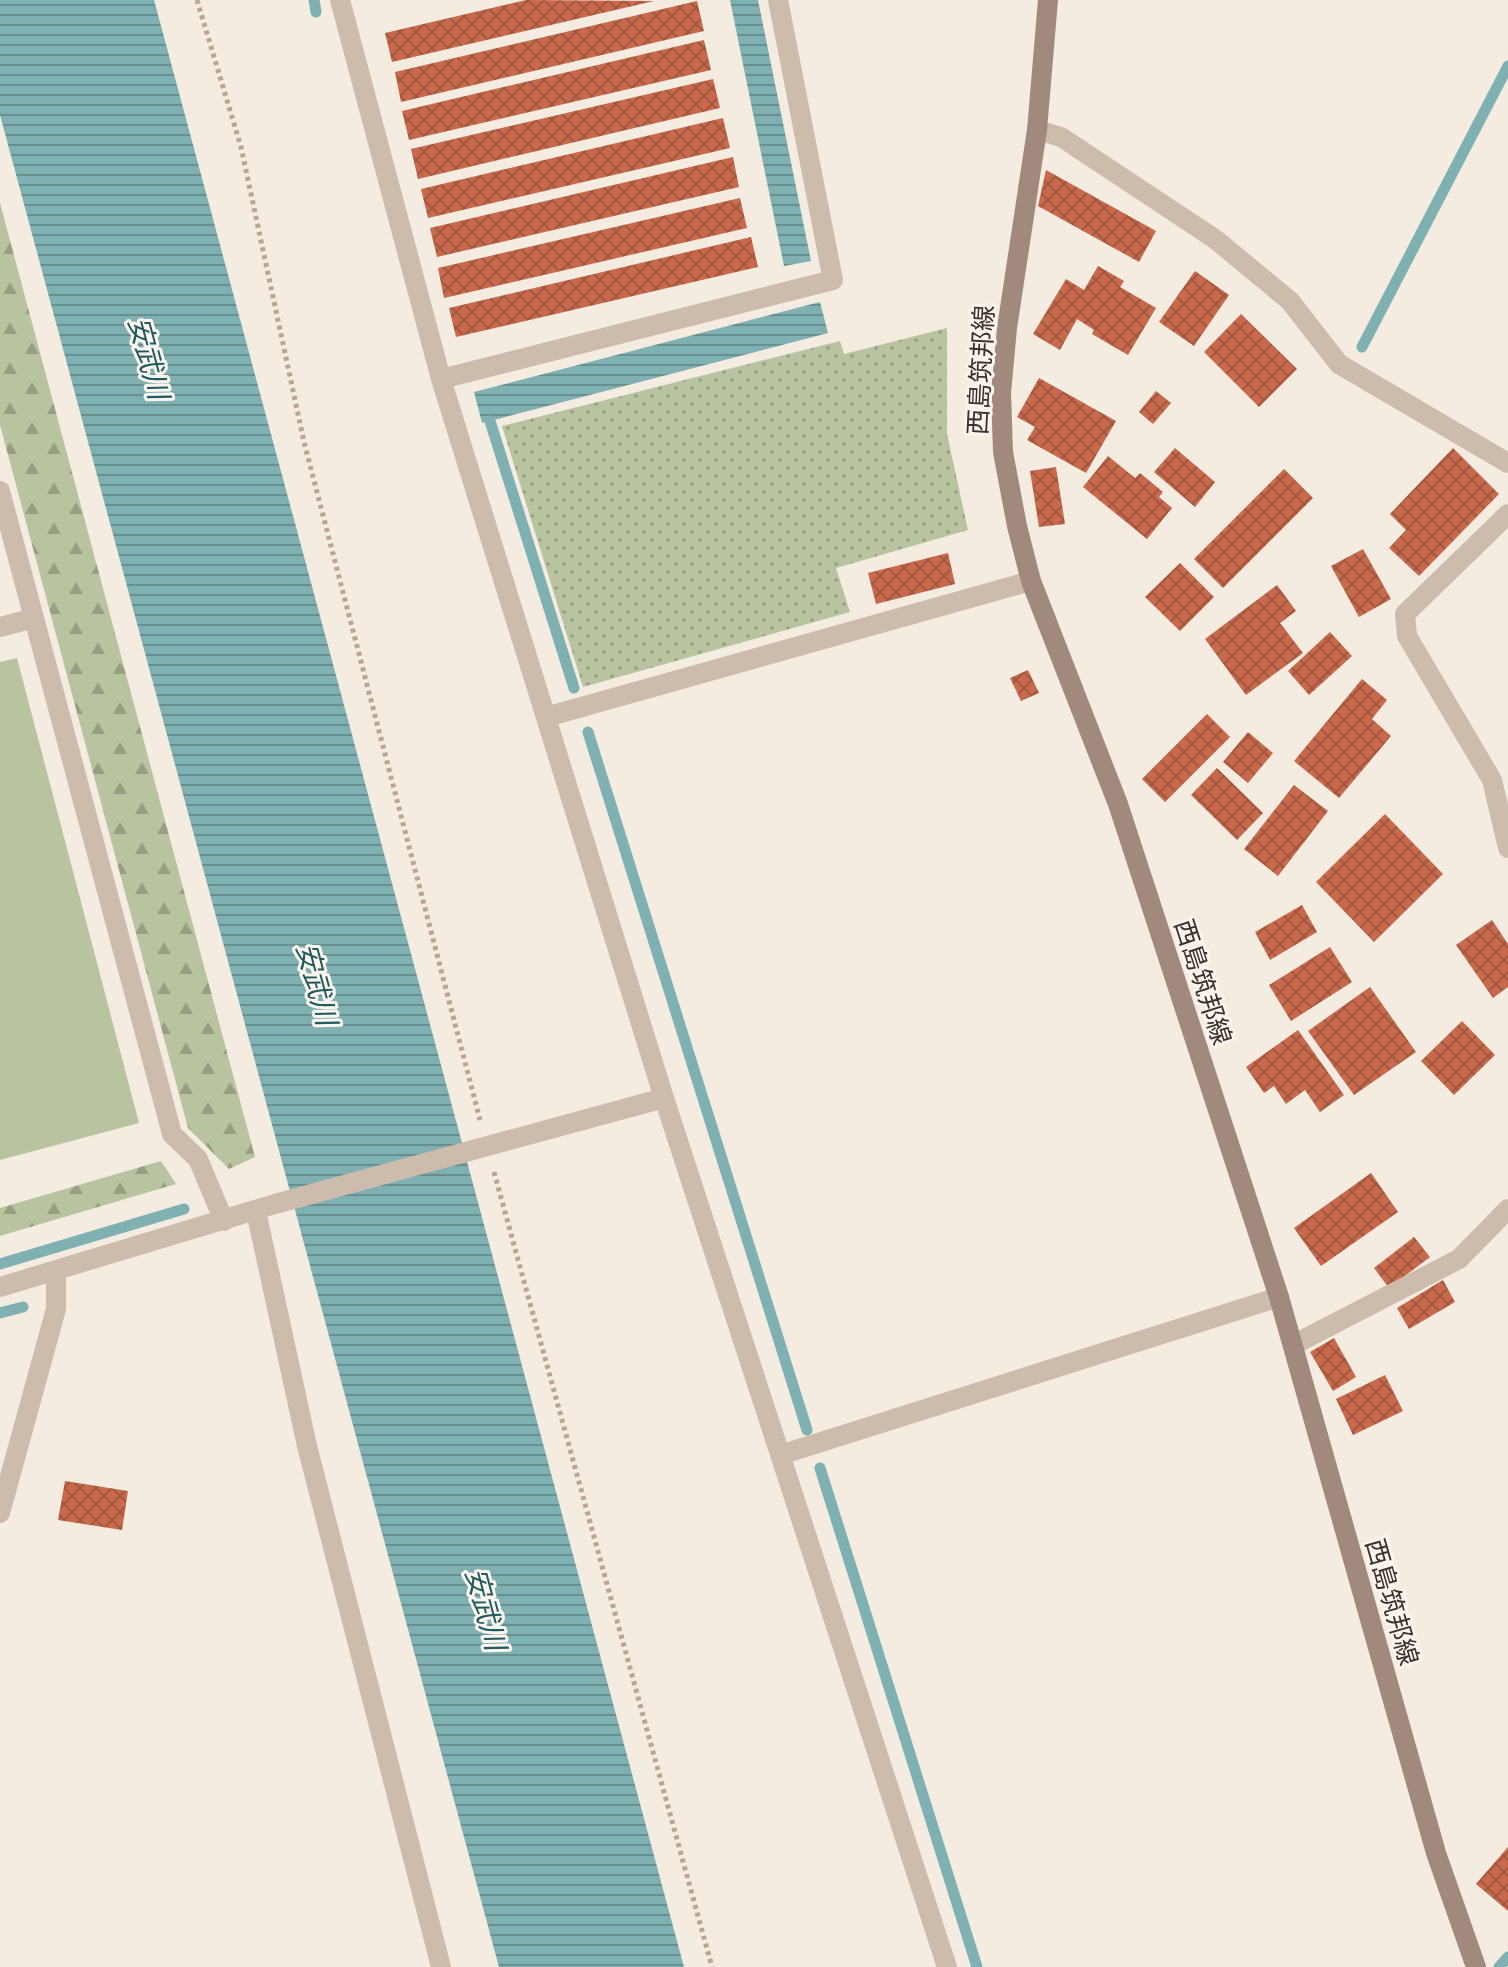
<svg xmlns="http://www.w3.org/2000/svg" width="1508" height="1967" font-family="'Space Grotesk','Noto Sans JP',sans-serif">
<style>
.grass{fill:url(#grass-dots)}
.forest{fill:url(#forest-firs)}
.green{fill:#b8c4a0}
.water{fill:url(#water-rules)}
.lines{fill:none;stroke-linecap:round;stroke-linejoin:round}
.stream{stroke:#7fb0b2;stroke-width:11}
.building{fill:url(#building-cross-hatch)}
.path{stroke:#b9a596;stroke-width:5;stroke-dasharray:4 4;stroke-linecap:butt}
.lane{stroke:#cdbbac;stroke-width:20}
.street{stroke:#cdbbac;stroke-width:20}
.secondary{stroke:#a18a7d;stroke-width:20}
.labels{text-anchor:middle;dominant-baseline:central;stroke-width:6;stroke-linejoin:round;paint-order:stroke}
.street-label{font-size:26px;fill:#3b302b;stroke:#fbf5ee}
.water-label{font-size:28px;font-style:italic;fill:#1f5a5e;stroke:#fbf5ee}
</style>
<defs>
<pattern id="grass-dots" width="8" height="8" patternUnits="userSpaceOnUse" patternTransform="scale(2)"><rect width="8" height="8" fill="#b8c4a0"/><path d="M2 2h.1M6 6h.1" fill="none" stroke="#97a083" stroke-width="1.8" stroke-linecap="round"/></pattern>
<pattern id="forest-firs" width="22" height="20" patternUnits="userSpaceOnUse" patternTransform="scale(2)"><rect width="22" height="20" fill="#b8c4a0"/><path d="M5 1l3.5 6h-7zM16 11l3.5 6h-7z" fill="#97a083"/></pattern>
<pattern id="water-rules" width="6" height="5" patternUnits="userSpaceOnUse" patternTransform="scale(2)"><rect width="6" height="5" fill="#7fb0b2"/><path d="M0 2.5h6" fill="none" stroke="#699091"/></pattern>
<pattern id="building-cross-hatch" width="8" height="8" patternUnits="userSpaceOnUse" patternTransform="scale(2)"><rect width="8" height="8" fill="#c8694b"/><path d="M0 0l8 8M0 8l8-8" fill="none" stroke="#a4573f"/></pattern>
</defs>
<rect width="100%" height="100%" fill="#f4ebe1"/>
<path class="grass" d="M 947,328 L 947,434 L 968,530 L 836,568 L 850,612 L 583,687 L 502,426 L 840,341 L 844,354 Z"/>
<path class="forest" d="M 0,203 L 255,1157 L 229,1169 L 188,1128 L 0,425 Z
M 161,1161 L 176,1184 L 0,1236 L 0,1208 Z"/>
<path class="green" d="M 17,658 L 139,1123 L 0,1160 L 0,662 Z"/>
<path class="water" d="M 0,0 L 154,0 L 684,1967 L 499,1967 L 0,115 Z
M 730,0 L 758,0 L 811,261 L 784,266 Z
M 820,302 L 828,333 L 482,423 L 474,392 Z"/>
<g class="lines">
<path class="stream" d="M 314,0 L 316,12
M 1362,347 L 1508,66
M 490,421 L 574,688
M 588,732 L 807,1430
M 0,1264 L 184,1209
M 0,1313 L 23,1307
M 820,1468 L 977,1967
M 1499,1967 L 1508,1957"/>
</g>
<path class="building" d="M 526,0 L 654,1 L 392,62 L 385,33 Z
M 697,1 L 704,31 L 401,102 L 395,72 Z
M 704,40 L 711,70 L 409,140 L 402,111 Z
M 713,79 L 720,108 L 418,179 L 411,149 Z
M 723,118 L 730,148 L 428,218 L 421,189 Z
M 733,157 L 739,187 L 437,257 L 430,228 Z
M 1046,170 L 1156,231 L 1139,262 L 1038,206 Z
M 740,198 L 747,228 L 444,298 L 438,268 Z
M 751,237 L 758,267 L 456,337 L 449,308 Z
M 1098,266 L 1124,281 L 1120,287 L 1156,308 L 1128,355 L 1092,334 L 1094,330 L 1077,319 L 1060,350 L 1033,334 L 1066,279 L 1084,290 Z
M 1195,271 L 1229,295 L 1194,346 L 1159,322 Z
M 1241,314 L 1297,369 L 1259,407 L 1204,352 Z
M 1039,378 L 1116,421 L 1086,473 L 1027,440 L 1035,427 L 1017,417 Z
M 1156,391 L 1171,403 L 1153,424 L 1139,412 Z
M 1175,448 L 1215,482 L 1195,507 L 1154,472 Z
M 1453,448 L 1499,494 L 1419,576 L 1389,548 L 1406,530 L 1390,514 Z
M 1108,456 L 1135,478 L 1140,473 L 1163,492 L 1159,497 L 1172,508 L 1147,539 L 1083,487 Z
M 1056,467 L 1065,524 L 1039,527 L 1030,471 Z
M 1284,469 L 1313,498 L 1223,588 L 1194,559 Z
M 1363,549 L 1391,599 L 1359,617 L 1331,566 Z
M 948,553 L 955,584 L 876,604 L 868,573 Z
M 1180,563 L 1214,597 L 1180,631 L 1145,597 Z
M 1277,585 L 1296,611 L 1280,623 L 1303,653 L 1246,695 L 1205,639 Z
M 1330,632 L 1352,656 L 1309,695 L 1288,671 Z
M 1028,670 L 1039,693 L 1021,701 L 1010,678 Z
M 1362,679 L 1387,700 L 1372,719 L 1391,736 L 1339,798 L 1294,761 Z
M 1207,714 L 1230,737 L 1165,802 L 1142,779 Z
M 1248,732 L 1273,753 L 1248,783 L 1223,762 Z
M 1217,768 L 1263,813 L 1237,840 L 1191,795 Z
M 1294,785 L 1328,811 L 1278,876 L 1244,849 Z
M 1385,814 L 1443,874 L 1374,942 L 1316,882 Z
M 1302,905 L 1317,932 L 1270,960 L 1255,932 Z
M 1492,920 L 1508,944 L 1508,987 L 1493,998 L 1456,945 Z
M 1330,947 L 1352,982 L 1291,1021 L 1269,985 Z
M 1370,987 L 1416,1052 L 1354,1095 L 1308,1031 Z
M 1462,1021 L 1495,1055 L 1454,1095 L 1421,1061 Z
M 1298,1030 L 1344,1095 L 1320,1112 L 1305,1090 L 1286,1104 L 1274,1086 L 1264,1093 L 1246,1067 Z
M 1371,1173 L 1398,1212 L 1321,1266 L 1294,1228 Z
M 1414,1237 L 1430,1257 L 1389,1288 L 1374,1268 Z
M 1443,1280 L 1455,1302 L 1409,1329 L 1397,1308 Z
M 1334,1338 L 1356,1377 L 1333,1391 L 1310,1352 Z
M 1385,1375 L 1403,1411 L 1353,1435 L 1336,1399 Z
M 65,1481 L 128,1491 L 122,1530 L 58,1520 Z
M 1508,1847 L 1508,1911 L 1476,1884 Z"/>
<g class="lines">
<path class="path" d="M 197,0 L 241,147 L 304,442 L 480,1120
M 494,1172 L 712,1967"/>
<path class="lane" d="M 0,491 L 172,1134 L 198,1159 L 224,1221
M 0,627 L 34,618"/>
<path class="street" d="M 340,0 L 441,379 L 664,1098 L 947,1967
M 1037,130 L 1061,137 L 1215,239 L 1290,301 L 1339,364 L 1508,463
M 441,379 L 833,280 L 778,0
M 1508,514 L 1405,614 L 1407,636 L 1492,780 L 1508,848
M 546,717 L 1031,581
M 256,1211 L 307,1446 L 441,1967
M 0,1287 L 275,1204 L 664,1098
M 1293,1345 L 1459,1259 L 1508,1209
M 780,1455 L 1279,1297
M 0,1513 L 56,1309 L 56,1271"/>
<path class="secondary" d="M 1048,0 L 1037,130 L 1007,328 L 1001,393 L 1003,452 L 1017,526 L 1031,581 L 1118,804 L 1279,1297 L 1436,1853 L 1476,1967"/>
</g>
<g class="labels">
<g class="street-label">
<text transform="translate(981 370) rotate(-87)">西島筑邦線</text>
<text transform="translate(1203 982) rotate(72)">西島筑邦線</text>
<text transform="translate(1392 1602) rotate(74)">西島筑邦線</text>
</g>
<g class="water-label">
<text transform="translate(149 358) rotate(75)">安武川</text>
<text transform="translate(317 984) rotate(75)">安武川</text>
<text transform="translate(486 1609) rotate(75)">安武川</text>
</g>
</g>
</svg>
